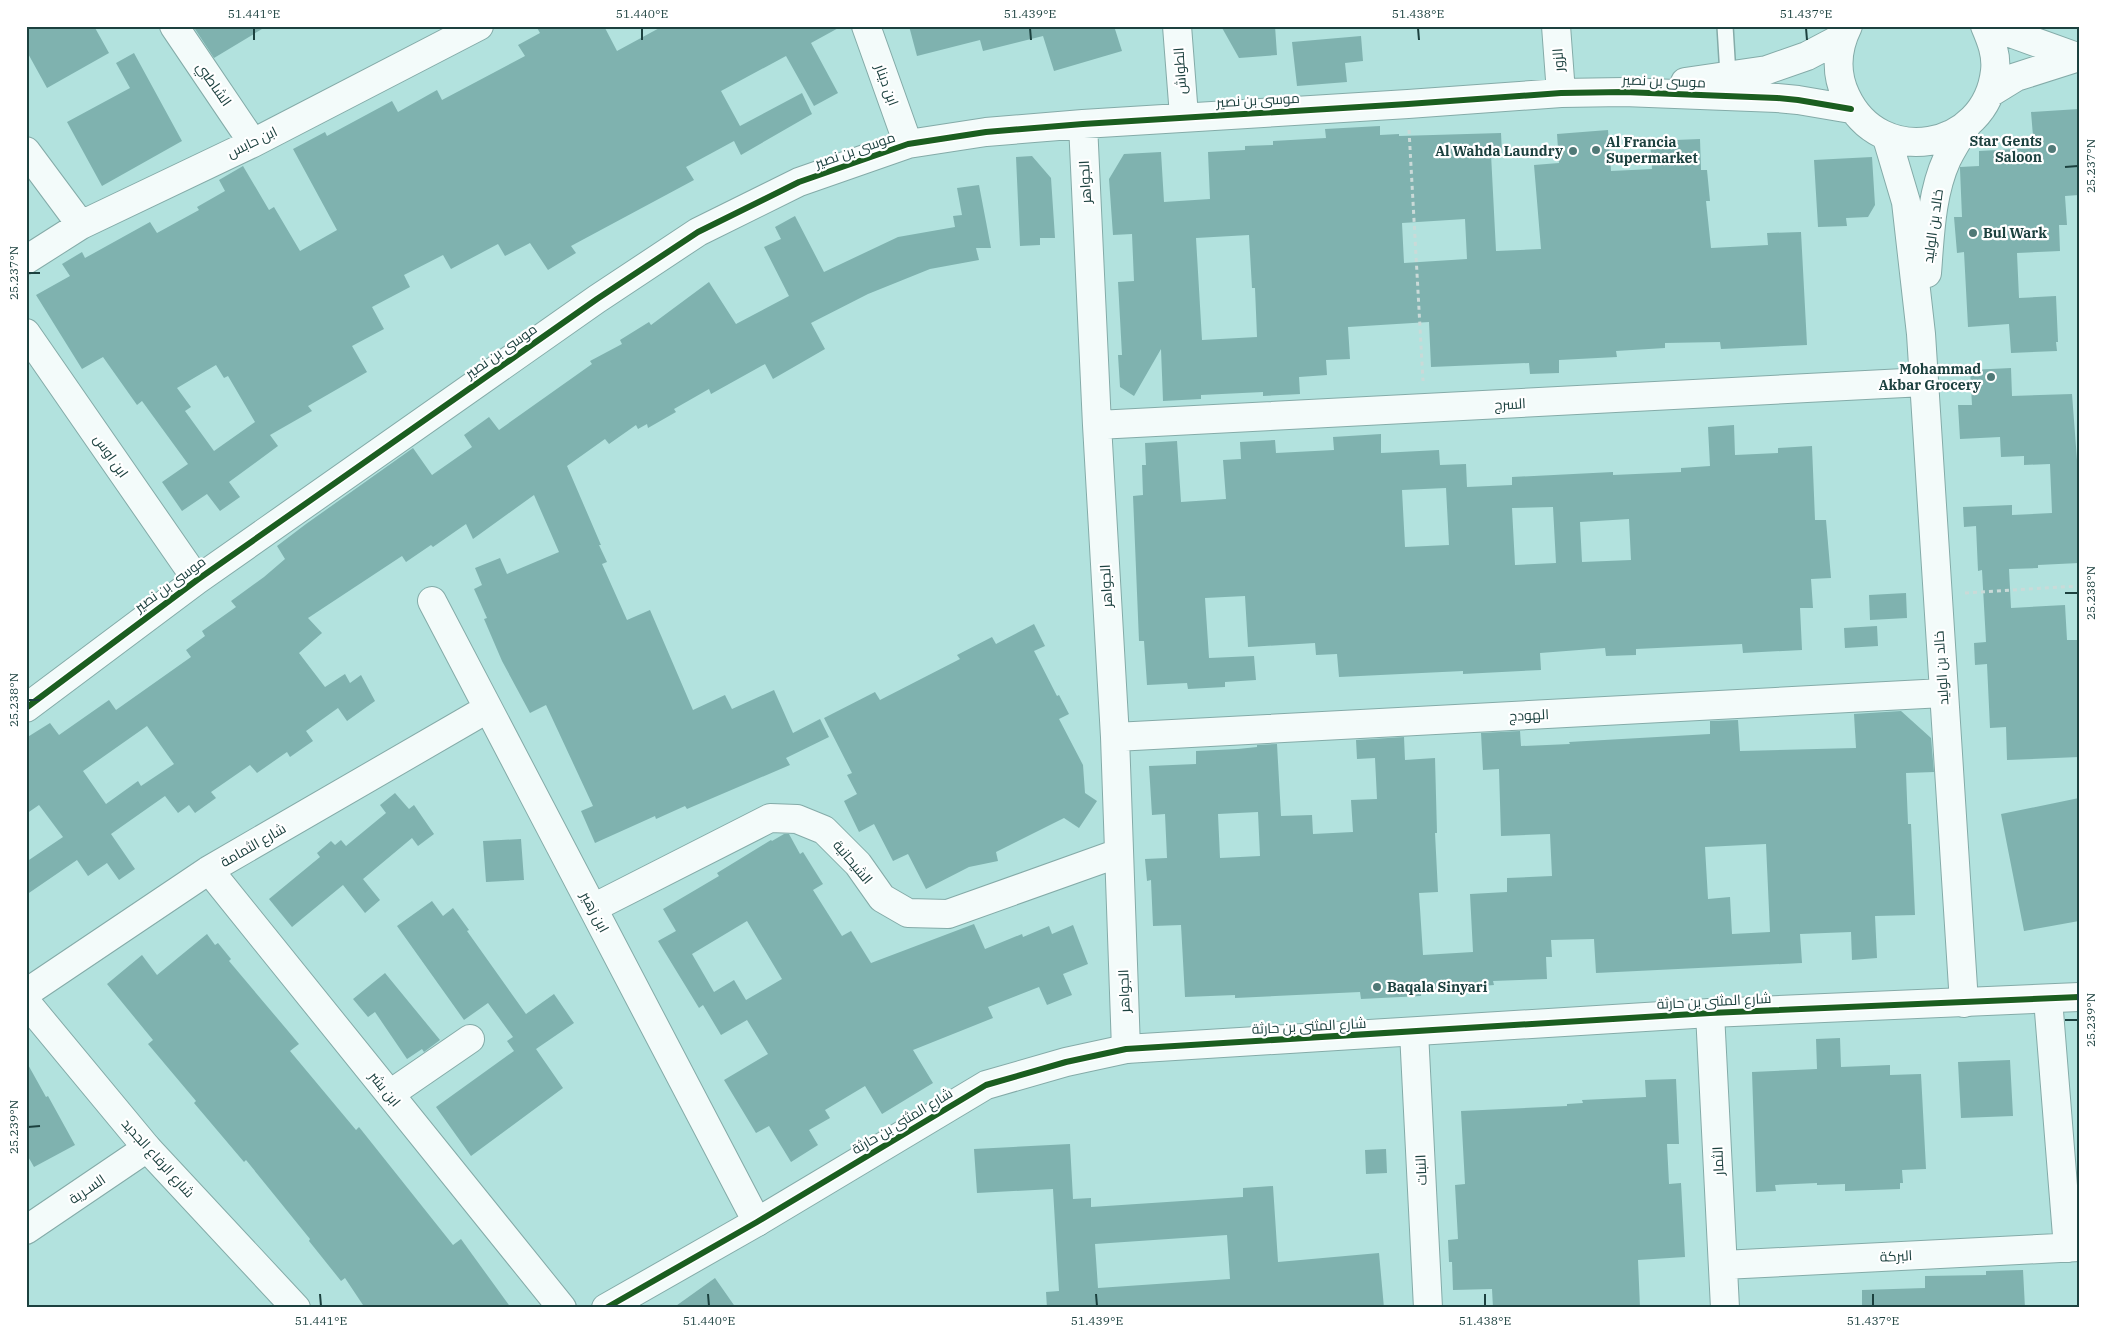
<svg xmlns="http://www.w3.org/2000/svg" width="2105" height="1334" font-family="'IBM Plex Serif',Cairo,serif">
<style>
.building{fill:#7fb2af;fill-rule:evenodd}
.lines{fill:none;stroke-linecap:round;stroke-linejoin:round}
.lane-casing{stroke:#84aba8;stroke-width:18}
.street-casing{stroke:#84aba8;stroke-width:30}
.secondary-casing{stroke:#84aba8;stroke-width:30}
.path{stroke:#cadad8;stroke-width:3;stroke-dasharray:4 4;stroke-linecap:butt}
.lane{stroke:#f3fbfa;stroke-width:15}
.street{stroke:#f3fbfa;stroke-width:28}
.secondary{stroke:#f3fbfa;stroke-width:28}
.cycleway-casing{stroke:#fff;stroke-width:9}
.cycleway{stroke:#1b5e20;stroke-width:6}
.ticks{fill:none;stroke:#1c413f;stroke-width:2}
.poi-dot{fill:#507977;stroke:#fff;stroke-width:2}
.labels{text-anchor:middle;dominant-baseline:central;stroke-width:4.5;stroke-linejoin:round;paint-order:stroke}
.street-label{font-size:14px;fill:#1c413f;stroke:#fff}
.poi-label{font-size:14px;font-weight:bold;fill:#1c413f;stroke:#fff;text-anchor:end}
.neatline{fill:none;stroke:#1c413f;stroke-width:2}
.ticks-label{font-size:12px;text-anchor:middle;fill:#1c413f}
</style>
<rect width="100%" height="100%" fill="#b2e2de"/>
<path class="building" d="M 26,26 L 94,26 L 109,53 L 47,88 L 26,50 Z
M 193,26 L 267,26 L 214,58 Z
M 536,26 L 604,26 L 617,51 L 663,26 L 842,26 L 811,43 L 838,93 L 814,106 L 786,56 L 721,91 L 740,126 L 802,93 L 812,114 L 741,155 L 734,141 L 686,167 L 694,180 L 571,246 L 576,253 L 548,270 L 530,243 L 505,256 L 498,244 L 451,269 L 443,255 L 404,275 L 410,287 L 372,307 L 384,329 L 352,346 L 367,372 L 308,406 L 312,411 L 270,435 L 278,446 L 229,482 L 240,497 L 220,511 L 207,494 L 182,511 L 162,482 L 188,464 L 142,401 L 137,405 L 103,357 L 82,369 L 36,295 L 70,276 L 62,264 L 82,252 L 85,258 L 150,222 L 157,233 L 199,210 L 197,207 L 225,191 L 219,180 L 243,166 L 269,210 L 274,207 L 300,251 L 337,230 L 293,149 L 325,132 L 327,136 L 392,101 L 398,112 L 437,90 L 442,100 L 525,56 L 518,45 L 540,33 ZM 216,365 L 224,378 L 228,376 L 255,422 L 214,451 L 185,411 L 191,407 L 177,388 Z
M 909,26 L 1114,26 L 1122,51 L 1054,71 L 1043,36 L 983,51 L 980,40 L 917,56 Z
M 1221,26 L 1275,26 L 1277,55 L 1239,58 Z
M 1361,36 L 1363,61 L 1345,63 L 1347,82 L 1297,86 L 1292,42 Z
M 134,53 L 182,141 L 102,186 L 67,122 L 130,88 L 116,63 Z
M 2079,109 L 2079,195 L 2065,196 L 2067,225 L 2059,225 L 2060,251 L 2017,253 L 2019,298 L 2056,296 L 2058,342 L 2056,342 L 2057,351 L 2011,353 L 2009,324 L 1968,327 L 1964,252 L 1957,253 L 1954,217 L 1962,217 L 1960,169 L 1960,167 L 1979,166 L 1979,151 L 2034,148 L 2031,112 Z
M 1380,126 L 1380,135 L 1399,134 L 1399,136 L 1501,133 L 1502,154 L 1491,154 L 1496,251 L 1541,249 L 1534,165 L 1559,163 L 1557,134 L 1608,130 L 1611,171 L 1652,169 L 1650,141 L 1700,139 L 1701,170 L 1707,170 L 1710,201 L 1706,201 L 1711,248 L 1768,245 L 1767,233 L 1801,232 L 1807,345 L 1721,349 L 1720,342 L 1665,343 L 1665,348 L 1616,351 L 1617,357 L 1559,360 L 1559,373 L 1530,374 L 1529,363 L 1431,367 L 1429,322 L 1348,327 L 1350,359 L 1326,360 L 1327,375 L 1299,377 L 1300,394 L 1263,396 L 1263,392 L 1201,395 L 1201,399 L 1163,401 L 1161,349 L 1134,396 L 1120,387 L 1118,355 L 1122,355 L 1118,282 L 1134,281 L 1132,234 L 1113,235 L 1109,179 L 1124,154 L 1161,152 L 1164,202 L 1210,199 L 1208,152 L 1245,150 L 1245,146 L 1273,145 L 1273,141 L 1326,138 L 1325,129 ZM 1465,219 L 1467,259 L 1404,263 L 1402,223 ZM 1249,235 L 1252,288 L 1255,288 L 1257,337 L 1202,340 L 1196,238 Z
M 1032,156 L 1051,178 L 1055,238 L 1040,238 L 1040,245 L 1020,246 L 1016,157 Z
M 1872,157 L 1875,205 L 1868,217 L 1846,218 L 1847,226 L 1818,227 L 1814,160 Z
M 979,185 L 991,248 L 976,248 L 979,260 L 930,269 L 868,294 L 811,323 L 825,349 L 773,379 L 765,364 L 711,394 L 709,389 L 674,409 L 676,412 L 648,428 L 647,424 L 638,429 L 636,425 L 609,444 L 605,439 L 567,466 L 601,545 L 599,545 L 607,562 L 602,564 L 627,620 L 650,610 L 693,710 L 725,695 L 732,709 L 774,690 L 793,733 L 820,719 L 829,737 L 786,758 L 790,765 L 687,809 L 685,806 L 656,819 L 655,816 L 595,843 L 581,811 L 593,806 L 546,705 L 530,713 L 502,661 L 484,619 L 487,618 L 474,589 L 482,585 L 475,568 L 500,558 L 507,574 L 559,552 L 534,495 L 473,539 L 466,524 L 433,547 L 431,545 L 406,562 L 402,556 L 308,618 L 322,633 L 299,653 L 325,687 L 345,674 L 350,683 L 361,675 L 375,701 L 347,721 L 338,708 L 306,731 L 313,741 L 290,757 L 287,752 L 257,773 L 250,765 L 211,792 L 216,798 L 195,813 L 189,805 L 178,813 L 165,796 L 111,834 L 135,869 L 119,880 L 107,863 L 88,876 L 77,860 L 26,895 L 26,862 L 63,837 L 39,805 L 26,814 L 26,738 L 50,723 L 59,735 L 109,700 L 116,710 L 191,657 L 186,650 L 205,636 L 202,631 L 236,607 L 231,601 L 264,577 L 285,559 L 277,546 L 306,524 L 413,448 L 432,475 L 472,447 L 464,435 L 489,417 L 499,430 L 592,364 L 590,361 L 622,344 L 620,340 L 649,322 L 651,325 L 709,282 L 736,324 L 789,296 L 764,247 L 781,239 L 775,227 L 795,216 L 824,272 L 898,237 L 955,227 L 953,216 L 962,215 L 957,188 ZM 147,726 L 174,764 L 141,786 L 138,781 L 106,804 L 83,771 Z
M 2011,368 L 2012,396 L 2072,394 L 2077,460 L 2079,563 L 2038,565 L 2038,568 L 2009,569 L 2011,608 L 2065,605 L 2067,640 L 2079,640 L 2079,757 L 2007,760 L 2006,727 L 1990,728 L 1987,664 L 1975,665 L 1974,643 L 1986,642 L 1982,570 L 1978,571 L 1976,526 L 1964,527 L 1963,507 L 2012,505 L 2012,515 L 2052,513 L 2050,464 L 2024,465 L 2024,456 L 2001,457 L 2000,437 L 1960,439 L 1958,405 L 1972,405 L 1970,370 Z
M 1734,425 L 1735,455 L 1778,453 L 1778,448 L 1812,446 L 1815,520 L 1826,520 L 1831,578 L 1811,579 L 1813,608 L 1800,608 L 1802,650 L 1743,653 L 1742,644 L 1636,649 L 1636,655 L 1606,656 L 1605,648 L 1540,653 L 1541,670 L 1463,674 L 1463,671 L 1339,677 L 1337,654 L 1316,655 L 1315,643 L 1248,647 L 1245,596 L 1205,598 L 1209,658 L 1254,656 L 1256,680 L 1225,682 L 1225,687 L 1188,689 L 1187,683 L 1147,685 L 1144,641 L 1139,641 L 1133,496 L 1143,495 L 1142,465 L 1146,465 L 1145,443 L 1177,441 L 1181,502 L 1226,499 L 1223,460 L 1241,459 L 1240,442 L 1275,440 L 1276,453 L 1334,450 L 1333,437 L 1381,434 L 1381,453 L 1439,450 L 1440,465 L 1466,464 L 1467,487 L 1512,485 L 1512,477 L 1613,472 L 1613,475 L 1681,472 L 1681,468 L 1710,466 L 1708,427 ZM 1446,488 L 1449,545 L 1405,547 L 1402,490 ZM 1553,507 L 1556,563 L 1515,565 L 1512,508 ZM 1629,519 L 1631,560 L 1582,562 L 1580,522 Z
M 1906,593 L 1907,618 L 1870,620 L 1869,595 Z
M 1034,624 L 1045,646 L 1034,651 L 1057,696 L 1059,695 L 1069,714 L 1059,719 L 1083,765 L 1085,793 L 1097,801 L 1079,828 L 1064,818 L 996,852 L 998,861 L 969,867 L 926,889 L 908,854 L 893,861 L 874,824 L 859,832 L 844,801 L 857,794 L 847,775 L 852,773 L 824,718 L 875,692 L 880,700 L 960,659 L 957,655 L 992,637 L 996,644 Z
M 1877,626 L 1878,646 L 1845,648 L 1844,628 Z
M 1901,711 L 1931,738 L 1934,772 L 1906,773 L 1908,824 L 1911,824 L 1915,915 L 1875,916 L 1877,958 L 1852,960 L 1851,932 L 1800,934 L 1802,963 L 1596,973 L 1594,939 L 1551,940 L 1552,957 L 1546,957 L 1547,979 L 1493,981 L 1494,985 L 1421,991 L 1421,996 L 1361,999 L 1360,992 L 1235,998 L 1235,995 L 1185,997 L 1181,925 L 1153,926 L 1151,880 L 1147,881 L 1145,859 L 1167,858 L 1165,814 L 1152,815 L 1149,766 L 1196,764 L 1196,751 L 1238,749 L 1257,747 L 1257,745 L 1277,744 L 1281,816 L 1312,815 L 1313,834 L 1353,832 L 1351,800 L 1377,799 L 1375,758 L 1357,759 L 1356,740 L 1404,737 L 1405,760 L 1435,758 L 1437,833 L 1435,833 L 1438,892 L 1419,893 L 1423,955 L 1473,952 L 1470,894 L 1507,892 L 1507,878 L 1552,876 L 1550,834 L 1501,836 L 1499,769 L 1483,770 L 1481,733 L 1520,731 L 1521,746 L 1570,744 L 1569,742 L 1710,734 L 1710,721 L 1738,720 L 1740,751 L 1856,748 L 1854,714 ZM 1258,812 L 1260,856 L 1220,858 L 1218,814 ZM 1766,844 L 1770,932 L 1732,934 L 1730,897 L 1708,899 L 1705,847 Z
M 395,793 L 409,809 L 414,805 L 434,834 L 418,846 L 412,838 L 363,879 L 380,900 L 365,913 L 343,885 L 292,927 L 269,899 L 320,857 L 317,853 L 331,841 L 335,845 L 341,840 L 346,846 L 386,813 L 380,805 Z
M 2079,798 L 2079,921 L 2024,931 L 2001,814 Z
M 784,834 L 789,834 L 800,854 L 803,852 L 823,884 L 813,890 L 842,936 L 851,931 L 871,963 L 974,924 L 985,949 L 1022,934 L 1023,937 L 1049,926 L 1052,934 L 1073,925 L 1088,964 L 1063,974 L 1072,995 L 1047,1005 L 1039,987 L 988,1007 L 993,1018 L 913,1050 L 933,1083 L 882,1114 L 865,1086 L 825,1110 L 830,1118 L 809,1130 L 818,1145 L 791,1162 L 769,1126 L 756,1133 L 724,1080 L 768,1054 L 747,1020 L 721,1035 L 703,1005 L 699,1008 L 658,941 L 676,931 L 663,909 L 719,876 L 717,873 L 771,840 L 772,841 ZM 747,921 L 782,979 L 746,1000 L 734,980 L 714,992 L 692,954 Z
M 521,839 L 524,880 L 486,882 L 483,841 Z
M 432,901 L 443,916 L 453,908 L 469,930 L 467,931 L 526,1014 L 554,994 L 574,1023 L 536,1049 L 563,1088 L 471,1156 L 436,1107 L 514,1051 L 507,1041 L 513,1037 L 488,1003 L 464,1020 L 397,926 Z
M 207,934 L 215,945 L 218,943 L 231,959 L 229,961 L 299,1044 L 290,1051 L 356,1130 L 359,1127 L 453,1245 L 461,1239 L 511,1308 L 365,1308 L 345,1278 L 341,1281 L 309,1241 L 310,1239 L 246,1160 L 244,1162 L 194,1103 L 196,1101 L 148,1044 L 153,1040 L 107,984 L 142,955 L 157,975 Z
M 385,973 L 440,1040 L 424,1052 L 422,1049 L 407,1059 L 375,1012 L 368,1017 L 353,999 Z
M 1840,1038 L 1841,1067 L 1890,1065 L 1890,1075 L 1921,1074 L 1926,1169 L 1902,1170 L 1903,1183 L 1900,1183 L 1900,1189 L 1845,1191 L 1845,1184 L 1817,1185 L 1817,1183 L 1775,1185 L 1776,1191 L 1756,1192 L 1752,1072 L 1817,1069 L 1816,1039 Z
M 2010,1060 L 2013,1116 L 1961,1118 L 1958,1062 Z
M 26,1061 L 46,1097 L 48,1096 L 75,1145 L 34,1167 L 26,1153 Z
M 1676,1079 L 1679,1144 L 1667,1144 L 1669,1184 L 1681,1183 L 1685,1257 L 1638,1260 L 1640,1308 L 1568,1308 L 1568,1305 L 1493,1308 L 1492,1289 L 1453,1290 L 1452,1262 L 1449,1262 L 1448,1240 L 1458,1239 L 1455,1185 L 1465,1184 L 1461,1111 L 1567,1106 L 1567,1104 L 1583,1103 L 1582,1100 L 1646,1097 L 1645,1080 Z
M 1070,1144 L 1073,1199 L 1091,1198 L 1091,1207 L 1243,1197 L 1243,1188 L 1273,1186 L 1278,1262 L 1379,1253 L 1384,1308 L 1047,1308 L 1046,1292 L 1059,1291 L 1053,1189 L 977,1193 L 974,1149 ZM 1227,1235 L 1230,1279 L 1098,1288 L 1095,1244 Z
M 1386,1149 L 1387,1173 L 1366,1174 L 1365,1150 Z
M 2023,1270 L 2025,1308 L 1862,1308 L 1862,1290 L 1925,1288 L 1925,1276 L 1986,1275 L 1986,1271 Z
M 715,1278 L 736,1308 L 673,1308 Z"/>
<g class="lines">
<g class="lane-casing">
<path id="lane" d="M 1725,26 L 1728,75"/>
</g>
<g class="street-casing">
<path id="street" d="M 174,26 L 253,143
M 866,26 L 908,144
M 1177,26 L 1184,116
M 1556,26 L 1561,93
M 1848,26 C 1837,48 1835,73 1846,96 C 1880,169 1986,151 1995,71 C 1997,55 1991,40 1985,26
M 1991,26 L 2077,57
M 1685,82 L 1767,70 L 1807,56 L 1843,37
M 1990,93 L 2016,77 L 2079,57
M 1083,124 L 1097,425 L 1115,737 L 1126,1049
M 1887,138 L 1906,202 L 1921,334 L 1964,1003
M 26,151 L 81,225
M 26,260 L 81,225 L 253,143 L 479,26
M 1927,273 C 1930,235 1931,194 1947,159 C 1953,147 1960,136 1967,125
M 26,333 L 197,580
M 1097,425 L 1924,382
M 432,601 L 757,1222
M 26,708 L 197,580 L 597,299 L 698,232 L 799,182 L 908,144 L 986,132 L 1083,124 L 1408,104 L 1561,93 L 1624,92 L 1777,98 L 1798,100 L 1851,109
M 1115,737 L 1943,693
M 209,870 L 562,1308
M 593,908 L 770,818 L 797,819 L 824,830 L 858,864 L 882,898 L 908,913 L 948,914 L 1119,853
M 26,993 L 209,870 L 487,709
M 2048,999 L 2068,1248
M 1710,1013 L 1725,1308
M 1414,1032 L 1428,1308
M 390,1094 L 470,1039
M 26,1230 L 147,1148
M 1723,1265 L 2079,1247"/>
</g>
<g class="secondary-casing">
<path id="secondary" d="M 26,1002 L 147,1148 L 296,1308
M 606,1308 L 757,1222 L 986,1085 L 1066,1062 L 1126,1049 L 1710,1013 L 2079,997"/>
</g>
<path class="path" d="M 1409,130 L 1423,381
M 1965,593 L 2079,586"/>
<use href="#lane" class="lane"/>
<use href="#street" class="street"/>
<use href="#secondary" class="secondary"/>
<g class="cycleway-casing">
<path id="cycleway" d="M 26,708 L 197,580 L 597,299 L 698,232 L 799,182 L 908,144 L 986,132 L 1083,124 L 1408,104 L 1561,93 L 1624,92 L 1777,98 L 1798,100 L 1851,109
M 606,1308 L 757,1222 L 986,1085 L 1066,1062 L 1126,1049 L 1710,1013 L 2079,997"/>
</g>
<use href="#cycleway" class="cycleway"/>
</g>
<path class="ticks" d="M 254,28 L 254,40M 642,28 L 642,40M 1030,28 L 1031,40M 1418,28 L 1419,40M 1806,28 L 1807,40M 2065,167 L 2078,166M 28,273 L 40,273M 2065,593 L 2078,593M 28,700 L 40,700M 2065,1020 L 2078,1020M 28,1127 L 40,1126M 320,1294 L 321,1306M 708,1294 L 709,1306M 1096,1294 L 1097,1306M 1485,1294 L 1485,1306M 1873,1294 L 1873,1306"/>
<g class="poi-dot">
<circle cx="2052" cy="149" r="5"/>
<circle cx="1596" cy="150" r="5"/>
<circle cx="1573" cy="151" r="5"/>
<circle cx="1973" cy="233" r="5"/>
<circle cx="1991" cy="377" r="5"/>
<circle cx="1377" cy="987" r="5"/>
</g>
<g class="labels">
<g class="street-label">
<text transform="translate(1558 60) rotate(-94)">الزور</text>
<text transform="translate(1180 71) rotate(-94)">الطواش</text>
<text transform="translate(1664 81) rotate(2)">موسى بن نصير</text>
<text transform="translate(214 84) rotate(55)">الشاطبي</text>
<text transform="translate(887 85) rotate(70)">ابن دينار</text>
<text transform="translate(1258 100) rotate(-3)">موسى بن نصير</text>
<text transform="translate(252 142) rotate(-26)">ابن حابس</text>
<text transform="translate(855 150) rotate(-19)">موسى بن نصير</text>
<text transform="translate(1085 182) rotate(-93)">الجواهر</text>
<text transform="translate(1933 226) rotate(-82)">خالد بن الوليد</text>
<text transform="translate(501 351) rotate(-35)">موسى بن نصير</text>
<text transform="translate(1510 404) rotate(-3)">السرج</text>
<text transform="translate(111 456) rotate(55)">ابن اوس</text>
<text transform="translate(170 584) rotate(-36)">موسى بن نصير</text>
<text transform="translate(1106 586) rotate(-93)">الجواهر</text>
<text transform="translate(1941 668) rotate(-94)">خالد بن الوليد</text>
<text transform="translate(1529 715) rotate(-3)">الهودج</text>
<text transform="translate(253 845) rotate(-30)">شارع الثمامة</text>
<text transform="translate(853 862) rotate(50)">الشيحانية</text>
<text transform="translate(595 912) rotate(62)">ابن زهير</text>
<text transform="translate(1124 991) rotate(-92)">الجواهر</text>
<text transform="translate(1714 1001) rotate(-3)">شارع المثنى بن حارثة</text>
<text transform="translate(1309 1026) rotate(-3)">شارع المثنى بن حارثة</text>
<text transform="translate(385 1089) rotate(51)">ابن بشر</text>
<text transform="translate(902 1121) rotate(-31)">شارع المثنى بن حارثة</text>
<text transform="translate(158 1158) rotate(48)">شارع الرفاع الجديد</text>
<text transform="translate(1718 1161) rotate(-93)">الثمار</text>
<text transform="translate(1421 1170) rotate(-93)">النبات</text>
<text transform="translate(87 1189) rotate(-34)">السـرية</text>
<text transform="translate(1896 1256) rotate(-3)">البركة</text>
</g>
<g class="poi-label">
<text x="2042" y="141">Star Gents<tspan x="2042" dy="16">Saloon</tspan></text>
<text x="1606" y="142" text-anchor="start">Al Francia<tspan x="1606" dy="16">Supermarket</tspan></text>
<text x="1563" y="151">Al Wahda Laundry</text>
<text x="1983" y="233" text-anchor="start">Bul Wark</text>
<text x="1981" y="369">Mohammad<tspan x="1981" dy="16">Akbar Grocery</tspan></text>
<text x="1387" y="987" text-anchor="start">Baqala Sinyari</text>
</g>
</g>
<rect width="2105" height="1334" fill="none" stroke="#ffffff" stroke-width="55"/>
<rect x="28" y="28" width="2050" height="1278" class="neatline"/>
<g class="ticks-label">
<text x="254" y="18">51.441°E</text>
<text x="642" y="18">51.440°E</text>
<text x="1030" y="18">51.439°E</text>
<text x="1418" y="18">51.438°E</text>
<text x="1806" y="18">51.437°E</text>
<text transform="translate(2091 166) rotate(-90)" y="4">25.237°N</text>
<text transform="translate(14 273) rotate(-90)" y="4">25.237°N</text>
<text transform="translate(2091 593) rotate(-90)" y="4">25.238°N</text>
<text transform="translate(14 700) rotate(-90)" y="4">25.238°N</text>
<text transform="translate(2091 1020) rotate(-90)" y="4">25.239°N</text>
<text transform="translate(14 1127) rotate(-90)" y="4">25.239°N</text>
<text x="321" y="1325">51.441°E</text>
<text x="709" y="1325">51.440°E</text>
<text x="1097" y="1325">51.439°E</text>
<text x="1485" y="1325">51.438°E</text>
<text x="1873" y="1325">51.437°E</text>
</g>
</svg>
